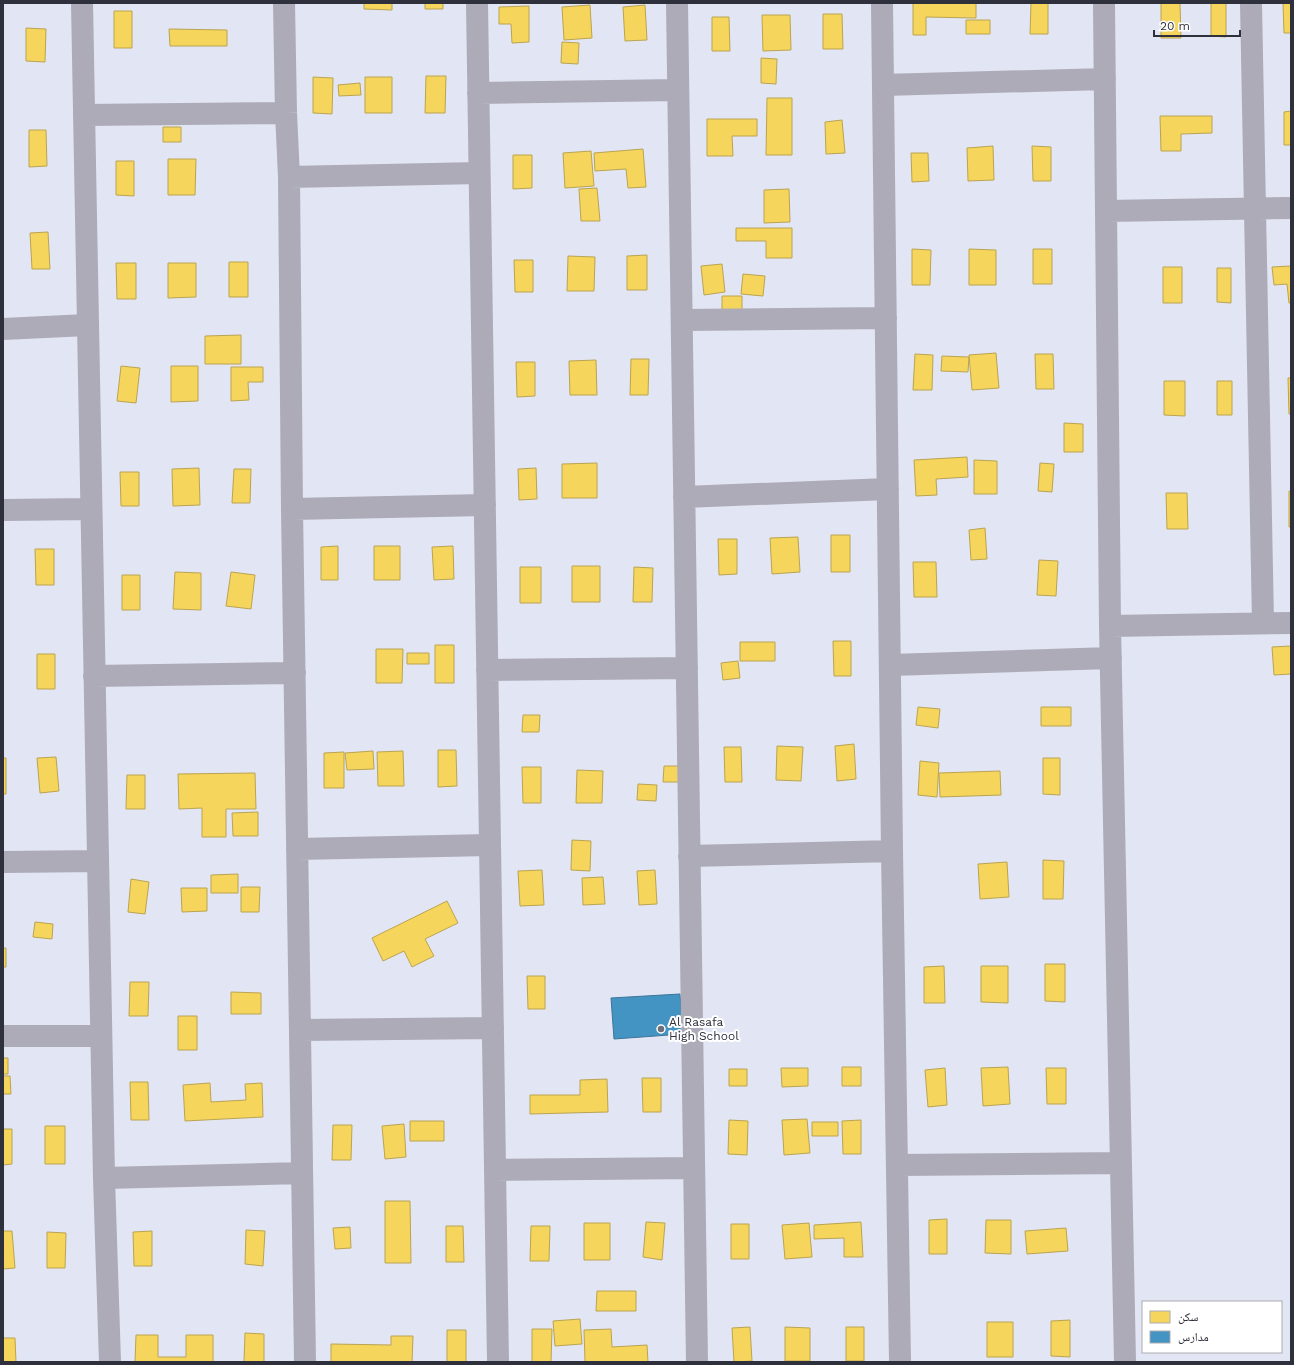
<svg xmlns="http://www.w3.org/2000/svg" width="1294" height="1365" font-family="'Work Sans','Noto Naskh Arabic',sans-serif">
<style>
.homes{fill:#f6d55c;stroke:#baa452}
.schools{fill:#4393c3;stroke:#3d759a}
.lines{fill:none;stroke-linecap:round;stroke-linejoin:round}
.minor{stroke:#adabb7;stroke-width:22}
.poi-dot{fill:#6d6f7b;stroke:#fff;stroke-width:1.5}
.labels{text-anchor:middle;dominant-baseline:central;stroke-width:4;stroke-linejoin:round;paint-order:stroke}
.poi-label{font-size:12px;fill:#2e303b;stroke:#fff;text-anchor:start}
</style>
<rect width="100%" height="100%" fill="#e2e5f3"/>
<path class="homes" d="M 364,3 L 392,3 L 392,10 L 364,9 Z
M 425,3 L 443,3 L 443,9 L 425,9 Z
M 913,3 L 976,3 L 976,18 L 926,17 L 926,35 L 913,35 Z
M 1031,3 L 1048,3 L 1048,34 L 1030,34 Z
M 1161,3 L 1180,3 L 1181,38 L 1161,38 Z
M 1211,3 L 1226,3 L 1226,37 L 1211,36 Z
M 1283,3 L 1291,3 L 1291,33 L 1284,33 Z
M 590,5 L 592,38 L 564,40 L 562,7 Z
M 645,5 L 647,40 L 625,41 L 623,7 Z
M 529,6 L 529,42 L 512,43 L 511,24 L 499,24 L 499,7 Z
M 114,11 L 132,11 L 132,48 L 114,48 Z
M 823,14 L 842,14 L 843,49 L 823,49 Z
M 762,15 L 790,15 L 791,50 L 763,51 Z
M 712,17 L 729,17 L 730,51 L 712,51 Z
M 966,20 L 990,20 L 990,34 L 966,34 Z
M 26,28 L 46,29 L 45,62 L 26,61 Z
M 169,29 L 227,30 L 227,46 L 170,46 Z
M 562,42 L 579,43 L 578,64 L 561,63 Z
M 761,58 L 777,59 L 776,84 L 761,83 Z
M 426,76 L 446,76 L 445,113 L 425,113 Z
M 313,77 L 333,78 L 332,114 L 313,113 Z
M 365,77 L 392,77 L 392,113 L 365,113 Z
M 360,83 L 361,95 L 339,96 L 338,85 Z
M 767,98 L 792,98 L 792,155 L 766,155 Z
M 1291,111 L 1291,145 L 1284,145 L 1284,112 Z
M 1160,116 L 1212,116 L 1212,133 L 1181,134 L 1181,151 L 1161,151 Z
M 707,119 L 757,119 L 757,136 L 732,136 L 733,156 L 707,156 Z
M 842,120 L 845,153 L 826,154 L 825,122 Z
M 163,127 L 181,127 L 181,142 L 163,142 Z
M 29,130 L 46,130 L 47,166 L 29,167 Z
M 993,146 L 994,180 L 968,181 L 967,148 Z
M 1032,146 L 1051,147 L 1051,181 L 1033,181 Z
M 643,149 L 646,187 L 628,188 L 626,169 L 595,171 L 594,153 Z
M 591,151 L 594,186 L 565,188 L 563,153 Z
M 911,153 L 928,153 L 929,181 L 912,182 Z
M 513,155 L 532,155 L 532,188 L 513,189 Z
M 168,159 L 196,159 L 195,195 L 168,195 Z
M 116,161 L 134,161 L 134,196 L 116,195 Z
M 597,188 L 600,221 L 581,221 L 579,189 Z
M 789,189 L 790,222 L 764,223 L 764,190 Z
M 736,228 L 792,228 L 792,258 L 766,258 L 766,241 L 736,241 Z
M 48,232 L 50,269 L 32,269 L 30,233 Z
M 912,249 L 931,250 L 930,285 L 912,285 Z
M 969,249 L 996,250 L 996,285 L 969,285 Z
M 1033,249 L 1052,249 L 1052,284 L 1033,284 Z
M 647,255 L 647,290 L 627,290 L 627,256 Z
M 568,256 L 595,257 L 594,291 L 567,291 Z
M 514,260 L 533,260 L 533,292 L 515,292 Z
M 229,262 L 248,262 L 248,297 L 229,297 Z
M 116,263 L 136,263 L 136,299 L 117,299 Z
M 168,263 L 196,263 L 196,297 L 168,298 Z
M 722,264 L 725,292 L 704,295 L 701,266 Z
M 1291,266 L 1291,303 L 1289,303 L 1287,284 L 1274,285 L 1272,267 Z
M 1163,267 L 1182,267 L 1182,303 L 1163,303 Z
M 1217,268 L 1231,268 L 1231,303 L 1217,302 Z
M 743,274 L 765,276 L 763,296 L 741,294 Z
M 722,296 L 742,296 L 742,311 L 722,311 Z
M 241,335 L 241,364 L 205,364 L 205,336 Z
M 996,353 L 999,388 L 972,390 L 969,355 Z
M 915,354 L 933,355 L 932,390 L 913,390 Z
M 1035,354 L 1053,354 L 1054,389 L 1036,389 Z
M 942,356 L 969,357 L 968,372 L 941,371 Z
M 631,359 L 649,359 L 648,395 L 630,395 Z
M 596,360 L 597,395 L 570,395 L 569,361 Z
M 516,362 L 535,362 L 535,396 L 517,397 Z
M 121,366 L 140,368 L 136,403 L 117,401 Z
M 171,366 L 198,366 L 198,401 L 171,402 Z
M 231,367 L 263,367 L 263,382 L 248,382 L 249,400 L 231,401 Z
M 1288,378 L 1291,378 L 1291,414 L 1289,414 Z
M 1164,381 L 1185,381 L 1185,416 L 1164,415 Z
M 1217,381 L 1232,381 L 1232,415 L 1217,415 Z
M 1064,423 L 1083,424 L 1083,452 L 1064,452 Z
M 967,457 L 968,477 L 936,479 L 937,495 L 916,496 L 914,460 Z
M 974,460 L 997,461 L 997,494 L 974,494 Z
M 597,463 L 597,498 L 562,498 L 562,464 Z
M 1040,463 L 1054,464 L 1052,492 L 1038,491 Z
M 199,468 L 200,505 L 173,506 L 172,469 Z
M 536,468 L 537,499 L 519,500 L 518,469 Z
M 234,469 L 251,469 L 250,503 L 232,503 Z
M 120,472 L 139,472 L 139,506 L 121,506 Z
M 1289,491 L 1291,491 L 1291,527 L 1289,527 Z
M 1166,493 L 1187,493 L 1188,529 L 1167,529 Z
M 985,528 L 987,559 L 971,560 L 969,530 Z
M 831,535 L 850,535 L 850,572 L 831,572 Z
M 798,537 L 800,572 L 772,574 L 770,538 Z
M 718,539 L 737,539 L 737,574 L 719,575 Z
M 338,546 L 338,580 L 321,580 L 321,547 Z
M 374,546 L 400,546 L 400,580 L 374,580 Z
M 453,546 L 454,579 L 434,580 L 432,547 Z
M 35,549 L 54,549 L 54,585 L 36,585 Z
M 1039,560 L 1058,561 L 1056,596 L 1037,595 Z
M 913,562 L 936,562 L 937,597 L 914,597 Z
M 572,566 L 600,566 L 600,602 L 572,602 Z
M 520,567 L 541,567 L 541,603 L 520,603 Z
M 634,567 L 653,568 L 652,602 L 633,602 Z
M 175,572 L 201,573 L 201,610 L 173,609 Z
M 231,572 L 255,575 L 251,609 L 226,606 Z
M 122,575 L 140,575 L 140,610 L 122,610 Z
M 833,641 L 851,641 L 851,676 L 834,676 Z
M 740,642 L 775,642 L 775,661 L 740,661 Z
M 435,645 L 454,645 L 454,683 L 435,683 Z
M 1291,646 L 1291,674 L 1274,675 L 1272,647 Z
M 376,649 L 403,649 L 402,683 L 376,683 Z
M 407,653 L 429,653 L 429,664 L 407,664 Z
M 37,654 L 55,654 L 55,689 L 37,689 Z
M 738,661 L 740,678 L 723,680 L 721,663 Z
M 918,707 L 940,709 L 938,728 L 916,725 Z
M 1041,707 L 1071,707 L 1071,726 L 1041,726 Z
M 523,715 L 540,715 L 539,732 L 522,732 Z
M 854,744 L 856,779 L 837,781 L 835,746 Z
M 777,746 L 803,747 L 801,781 L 776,780 Z
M 724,747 L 741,747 L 742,782 L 725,782 Z
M 438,750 L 456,750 L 457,786 L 438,787 Z
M 373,751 L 374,769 L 347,770 L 345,753 Z
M 403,751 L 404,786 L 378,786 L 377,752 Z
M 344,752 L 344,788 L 324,788 L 324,753 Z
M 56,757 L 59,791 L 40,793 L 37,758 Z
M 3,758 L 6,758 L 6,794 L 3,794 Z
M 1043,758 L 1060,758 L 1060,795 L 1043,794 Z
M 920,761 L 939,763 L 937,797 L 918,795 Z
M 664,766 L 683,766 L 683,782 L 663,782 Z
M 522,767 L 541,767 L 541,803 L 523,803 Z
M 577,770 L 603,771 L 602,803 L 576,803 Z
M 1000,771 L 1001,795 L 940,797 L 939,773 Z
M 255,773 L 256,809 L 226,809 L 226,837 L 202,837 L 202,808 L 179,809 L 178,774 Z
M 127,775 L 145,775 L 145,809 L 126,809 Z
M 638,784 L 657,785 L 656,801 L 637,800 Z
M 258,812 L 258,836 L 233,836 L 232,813 Z
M 572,840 L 591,841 L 590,871 L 571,870 Z
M 1043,860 L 1064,861 L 1063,899 L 1043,899 Z
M 1007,862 L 1009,897 L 980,899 L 978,864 Z
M 542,870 L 544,905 L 520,906 L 518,871 Z
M 655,870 L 657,904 L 639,905 L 637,871 Z
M 238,874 L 238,893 L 211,893 L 211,875 Z
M 603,877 L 605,904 L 583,905 L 582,878 Z
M 131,879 L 149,882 L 145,914 L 128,912 Z
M 241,887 L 260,887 L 259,912 L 241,912 Z
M 181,888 L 207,888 L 207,911 L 182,912 Z
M 447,901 L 458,923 L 425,939 L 434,956 L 412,967 L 404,951 L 383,961 L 372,938 Z
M 35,922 L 53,924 L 52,939 L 33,937 Z
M 3,948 L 6,948 L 6,967 L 3,967 Z
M 1045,964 L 1065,964 L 1065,1002 L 1045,1001 Z
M 944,966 L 945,1003 L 924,1003 L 924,967 Z
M 981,966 L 1008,966 L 1008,1003 L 981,1002 Z
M 527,976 L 545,976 L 545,1009 L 528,1009 Z
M 130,982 L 149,982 L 148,1016 L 129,1016 Z
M 231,992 L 261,993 L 261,1014 L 231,1014 Z
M 178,1016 L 197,1016 L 197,1050 L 178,1050 Z
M 3,1058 L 8,1058 L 8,1074 L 3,1074 Z
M 842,1067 L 861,1067 L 861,1086 L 842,1086 Z
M 1008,1067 L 1010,1104 L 983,1106 L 981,1068 Z
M 781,1068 L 808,1068 L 808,1086 L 782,1087 Z
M 945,1068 L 947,1105 L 928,1107 L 925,1070 Z
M 1046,1068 L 1066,1068 L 1066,1104 L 1047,1104 Z
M 729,1069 L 747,1069 L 747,1086 L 729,1086 Z
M 3,1076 L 10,1076 L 11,1094 L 3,1094 Z
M 642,1078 L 661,1078 L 661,1112 L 643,1112 Z
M 607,1079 L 608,1112 L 530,1114 L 530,1095 L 580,1095 L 580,1080 Z
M 130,1082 L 148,1082 L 149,1120 L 131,1120 Z
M 210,1083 L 211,1102 L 246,1100 L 245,1084 L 262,1083 L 263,1117 L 185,1121 L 183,1085 Z
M 807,1119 L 810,1153 L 784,1155 L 782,1120 Z
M 729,1120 L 748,1121 L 747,1155 L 728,1154 Z
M 861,1120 L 861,1154 L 843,1154 L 842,1121 Z
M 410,1121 L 444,1121 L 444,1141 L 410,1141 Z
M 812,1122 L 838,1122 L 838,1136 L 812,1136 Z
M 404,1124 L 406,1157 L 385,1159 L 382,1126 Z
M 333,1125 L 352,1125 L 351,1160 L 332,1160 Z
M 45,1126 L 65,1126 L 65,1164 L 45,1164 Z
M 3,1129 L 12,1129 L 12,1164 L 3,1165 Z
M 385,1201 L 410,1201 L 411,1263 L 385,1263 Z
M 947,1219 L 947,1254 L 929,1254 L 929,1220 Z
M 986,1220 L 1011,1220 L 1011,1254 L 985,1253 Z
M 646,1222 L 665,1223 L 662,1260 L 643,1257 Z
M 861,1222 L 863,1257 L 844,1257 L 844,1238 L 814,1239 L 814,1225 Z
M 584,1223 L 610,1223 L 610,1260 L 584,1260 Z
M 809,1223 L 812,1257 L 785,1259 L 782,1225 Z
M 731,1224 L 749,1224 L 749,1259 L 731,1259 Z
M 446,1226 L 463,1226 L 464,1262 L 446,1262 Z
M 531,1226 L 550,1226 L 549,1261 L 530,1261 Z
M 350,1227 L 351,1248 L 335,1249 L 333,1228 Z
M 1066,1228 L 1068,1251 L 1027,1254 L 1025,1231 Z
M 246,1230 L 265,1231 L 263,1266 L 245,1264 Z
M 3,1231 L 12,1231 L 15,1268 L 3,1269 Z
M 152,1231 L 152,1266 L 134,1266 L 133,1232 Z
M 47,1232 L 66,1233 L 65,1268 L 47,1268 Z
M 597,1291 L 636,1291 L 636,1311 L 596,1311 Z
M 580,1319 L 582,1344 L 555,1346 L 553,1321 Z
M 1070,1320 L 1070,1357 L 1051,1356 L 1051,1321 Z
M 987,1322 L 1013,1322 L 1013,1357 L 987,1357 Z
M 750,1327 L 752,1361 L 734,1362 L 732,1328 Z
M 785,1327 L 810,1328 L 810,1361 L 785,1361 Z
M 846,1327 L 864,1327 L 864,1361 L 846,1361 Z
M 532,1329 L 552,1329 L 551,1362 L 532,1362 Z
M 611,1329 L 612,1347 L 647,1345 L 648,1362 L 585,1362 L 584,1330 Z
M 447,1330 L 466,1330 L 466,1362 L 447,1362 Z
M 245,1333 L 264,1334 L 264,1362 L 244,1362 Z
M 136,1335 L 158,1335 L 158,1357 L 186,1357 L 186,1335 L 213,1335 L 213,1362 L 135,1362 Z
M 391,1336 L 413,1336 L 412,1362 L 331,1362 L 331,1344 L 391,1345 Z
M 3,1338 L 15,1338 L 16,1362 L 3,1362 Z"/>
<path class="schools" d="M 680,994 L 683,1034 L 614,1039 L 611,998 Z"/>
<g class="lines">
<path class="minor" d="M 82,3 L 104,1178 L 110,1362
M 284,3 L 286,113 L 289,177 L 292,509 L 305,1362
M 477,3 L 498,1362
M 677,3 L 697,1362
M 882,3 L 892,851 L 900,1362
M 1104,3 L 1110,626 L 1125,1362
M 1251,3 L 1263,623
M 883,85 L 1105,79
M 478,93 L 678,90
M 84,115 L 286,113
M 289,177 L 479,173
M 1106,211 L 1291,208
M 682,320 L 886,318
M 3,329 L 87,325
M 684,497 L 888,489
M 292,509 L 485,505
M 3,510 L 91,509
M 1110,626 L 1291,623
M 891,665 L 1111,658
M 487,670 L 687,668
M 94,676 L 295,673
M 297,849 L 490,845
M 689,856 L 892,851
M 3,862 L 98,861
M 300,1030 L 493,1028
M 3,1036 L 101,1036
M 898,1165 L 1121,1163
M 495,1170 L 694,1168
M 104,1178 L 302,1173"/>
</g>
<circle class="poi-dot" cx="661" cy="1029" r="4"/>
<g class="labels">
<g class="poi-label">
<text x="669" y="1022">Al Rasafa<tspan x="669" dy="14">High School</tspan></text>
</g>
</g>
<rect width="1294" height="1365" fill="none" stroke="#2e303b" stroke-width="8"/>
<rect x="1142" y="1301" width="140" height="52" fill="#ffffff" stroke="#abacb1"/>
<rect x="1150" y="1311" width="20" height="12" fill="#f6d55c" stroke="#abacb1"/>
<text x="1178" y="1321" font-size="12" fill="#2e303b">سكن</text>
<rect x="1150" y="1331" width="20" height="12" fill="#4393c3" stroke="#abacb1"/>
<text x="1178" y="1341" font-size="12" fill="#2e303b">مدارس</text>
<path d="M1154 30v6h86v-6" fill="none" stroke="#2e303b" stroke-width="2"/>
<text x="1160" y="30" font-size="12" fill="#2e303b" stroke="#ffffff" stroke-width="3" paint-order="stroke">20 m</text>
</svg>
